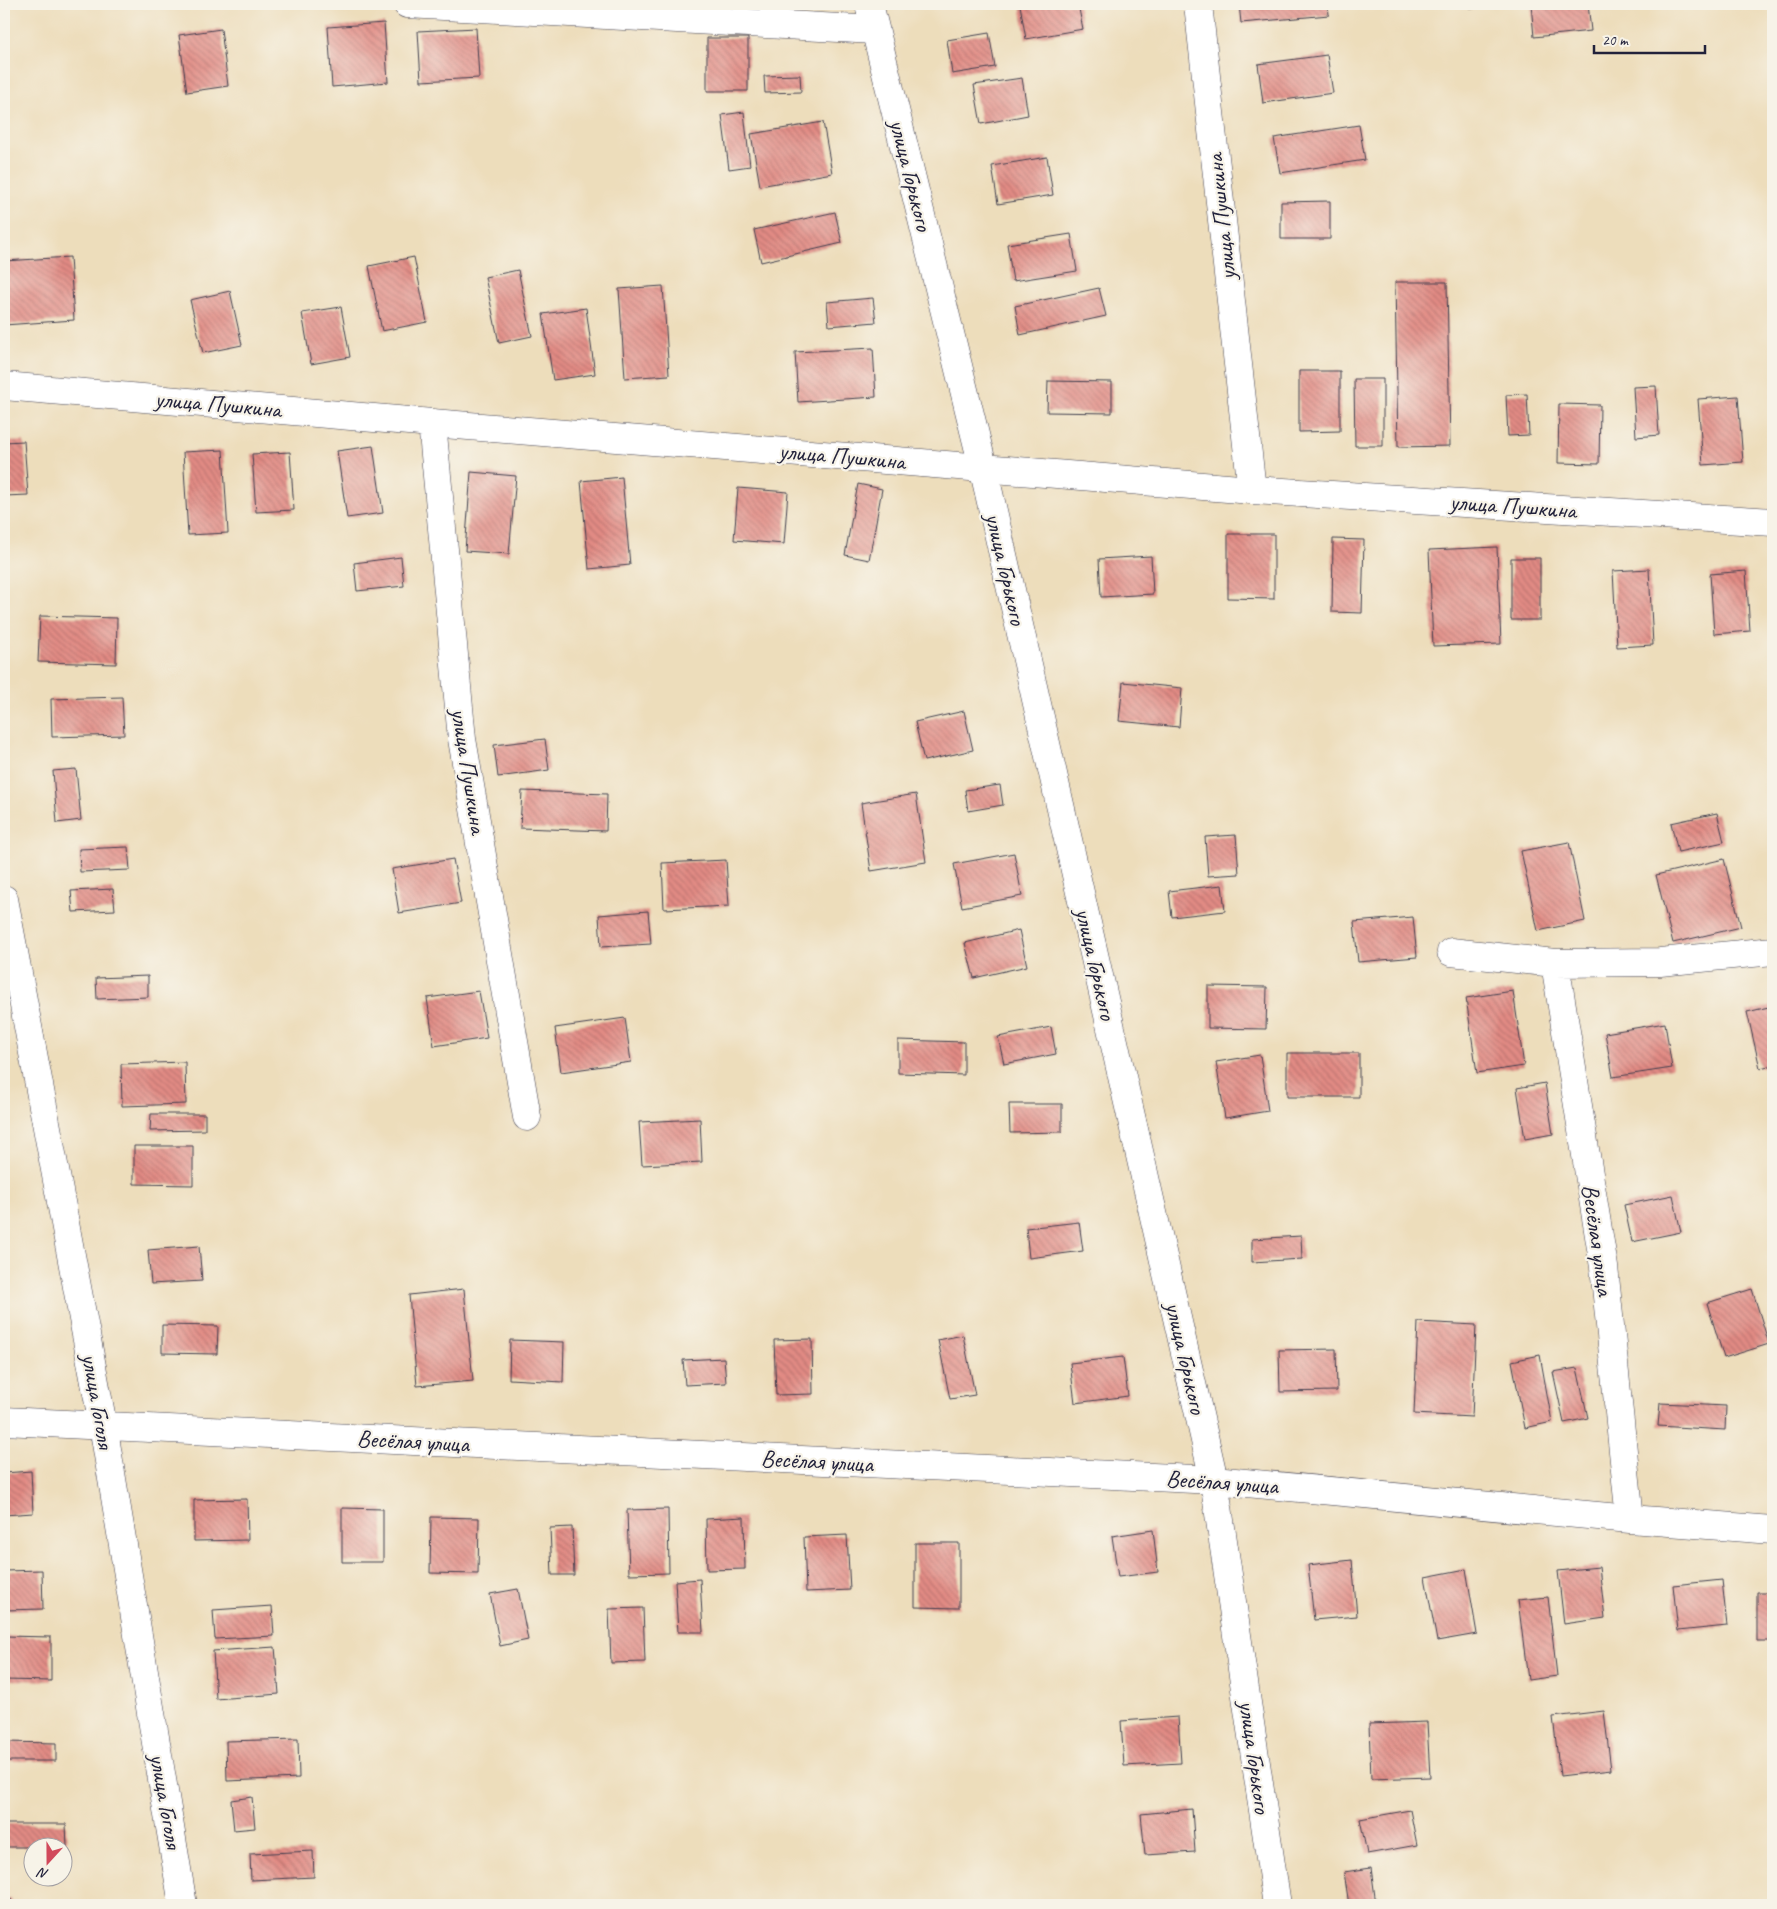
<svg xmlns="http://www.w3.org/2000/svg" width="1777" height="1909" font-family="Caveat,sans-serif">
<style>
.building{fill:url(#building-back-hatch)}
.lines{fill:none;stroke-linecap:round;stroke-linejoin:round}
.minor-casing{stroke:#403e4e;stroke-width:29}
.minor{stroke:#fff;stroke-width:28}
.labels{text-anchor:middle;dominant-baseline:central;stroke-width:4.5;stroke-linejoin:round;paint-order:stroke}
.street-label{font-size:24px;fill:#22223b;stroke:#f7f3e8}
</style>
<defs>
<pattern id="building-back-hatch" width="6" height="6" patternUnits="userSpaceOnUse" patternTransform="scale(1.25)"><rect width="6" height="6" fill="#e28b84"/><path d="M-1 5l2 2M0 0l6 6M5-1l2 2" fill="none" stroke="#b7716d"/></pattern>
</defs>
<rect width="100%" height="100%" fill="#f7f3e8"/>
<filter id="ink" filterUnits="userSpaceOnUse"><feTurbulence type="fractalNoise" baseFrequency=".02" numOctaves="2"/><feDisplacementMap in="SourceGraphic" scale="10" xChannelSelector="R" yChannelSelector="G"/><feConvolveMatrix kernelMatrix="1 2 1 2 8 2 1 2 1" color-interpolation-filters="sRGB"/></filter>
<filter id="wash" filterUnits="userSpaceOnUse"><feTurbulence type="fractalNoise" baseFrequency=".0096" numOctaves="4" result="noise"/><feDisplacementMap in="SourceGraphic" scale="20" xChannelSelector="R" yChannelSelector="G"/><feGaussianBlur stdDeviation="1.12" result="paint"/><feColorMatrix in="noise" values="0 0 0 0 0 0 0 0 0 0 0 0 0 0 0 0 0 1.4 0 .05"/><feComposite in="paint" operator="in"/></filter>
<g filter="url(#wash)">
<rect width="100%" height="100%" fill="#edddbb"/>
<g id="blocks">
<path class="building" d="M 1027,4 L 1078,4 L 1083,29 L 1026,39 L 1020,5 Z
M 1239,4 L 1328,4 L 1329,15 L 1241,23 Z
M 1469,4 L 1503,4 L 1503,5 L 1470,9 Z
M 1531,4 L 1588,4 L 1591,31 L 1534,37 Z
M 384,23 L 388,82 L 332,87 L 328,27 Z
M 476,28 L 479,78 L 421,81 L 418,31 Z
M 221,29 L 228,86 L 187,92 L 179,35 Z
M 989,33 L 995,67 L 952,74 L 947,40 Z
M 707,38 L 748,38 L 748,91 L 707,91 Z
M 1327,55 L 1333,93 L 1263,103 L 1258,64 Z
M 800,75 L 801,92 L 765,93 L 764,76 Z
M 1022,78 L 1028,115 L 981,124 L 974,85 Z
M 744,112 L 750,166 L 729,169 L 722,115 Z
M 823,122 L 832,173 L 760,186 L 751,134 Z
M 1359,125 L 1365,160 L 1280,173 L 1274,138 Z
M 1047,157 L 1053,195 L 998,204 L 992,166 Z
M 1330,201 L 1330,239 L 1281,239 L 1281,202 Z
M 835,212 L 842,243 L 761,262 L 754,230 Z
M 1071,234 L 1077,271 L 1013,281 L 1007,244 Z
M 70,257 L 74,320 L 4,325 L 4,261 Z
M 414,257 L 427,322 L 382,331 L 369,266 Z
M 518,270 L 532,336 L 499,343 L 485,277 Z
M 1395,282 L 1447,282 L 1450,446 L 1398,447 Z
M 663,286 L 669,375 L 625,378 L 619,289 Z
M 1099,288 L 1106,316 L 1020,335 L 1015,306 Z
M 230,291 L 242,345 L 203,353 L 190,300 Z
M 873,298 L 876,322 L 829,326 L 827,302 Z
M 341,307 L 350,357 L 311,364 L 302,313 Z
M 586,308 L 595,374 L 553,380 L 543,314 Z
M 873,348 L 876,397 L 798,402 L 795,352 Z
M 1299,371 L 1340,371 L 1340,431 L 1299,432 Z
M 1354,379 L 1383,379 L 1383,446 L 1355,446 Z
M 1048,381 L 1112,382 L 1112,413 L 1047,412 Z
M 1656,386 L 1659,435 L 1636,437 L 1633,387 Z
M 1527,394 L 1529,435 L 1508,436 L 1506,395 Z
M 1738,396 L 1743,462 L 1703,465 L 1698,399 Z
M 1559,404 L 1600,405 L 1599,464 L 1558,463 Z
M 24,441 L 28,495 L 4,496 L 4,442 Z
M 373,446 L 383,513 L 347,518 L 337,451 Z
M 223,450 L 228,533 L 188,535 L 183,452 Z
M 290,452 L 294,510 L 256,512 L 252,454 Z
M 471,472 L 516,476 L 509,554 L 465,551 Z
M 622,477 L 630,565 L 589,569 L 581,481 Z
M 858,484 L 882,489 L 869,560 L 845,555 Z
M 738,488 L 788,492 L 784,544 L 734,540 Z
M 1228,534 L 1274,534 L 1274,599 L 1228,598 Z
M 1333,539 L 1364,540 L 1362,613 L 1332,612 Z
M 1497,547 L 1501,644 L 1433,646 L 1429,550 Z
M 1151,556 L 1153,594 L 1101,597 L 1099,559 Z
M 401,557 L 404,586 L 357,591 L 354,563 Z
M 1511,558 L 1540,558 L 1540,620 L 1511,620 Z
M 1649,569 L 1653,645 L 1617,647 L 1613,571 Z
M 1746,571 L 1750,631 L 1714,634 L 1710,574 Z
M 40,616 L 117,618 L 116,664 L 38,662 Z
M 1123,682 L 1182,688 L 1179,727 L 1119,721 Z
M 122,697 L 124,735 L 52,737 L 51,699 Z
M 964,711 L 973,750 L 924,761 L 915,722 Z
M 545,739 L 549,770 L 498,777 L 494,745 Z
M 76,769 L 81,820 L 57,823 L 53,771 Z
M 1000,785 L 1003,805 L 968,811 L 965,790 Z
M 522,791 L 607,794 L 606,831 L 520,828 Z
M 916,794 L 926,862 L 871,871 L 861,803 Z
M 1717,813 L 1724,842 L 1678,852 L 1671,823 Z
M 1236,835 L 1239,874 L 1208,876 L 1205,837 Z
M 1569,842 L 1585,921 L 1538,931 L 1521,851 Z
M 128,847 L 130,870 L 80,872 L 79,849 Z
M 1014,853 L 1022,896 L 962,907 L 954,864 Z
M 453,859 L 461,903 L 399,913 L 392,869 Z
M 1724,859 L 1741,927 L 1673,943 L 1656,875 Z
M 726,860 L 729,906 L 664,909 L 662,863 Z
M 1222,885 L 1225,911 L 1172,917 L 1169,891 Z
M 113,889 L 115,910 L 73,912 L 71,891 Z
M 648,911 L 651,944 L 601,947 L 599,915 Z
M 1413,917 L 1417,957 L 1358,962 L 1354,922 Z
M 1019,930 L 1027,966 L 974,978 L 965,943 Z
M 148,976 L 148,997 L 97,999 L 96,978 Z
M 1208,986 L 1267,987 L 1266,1029 L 1208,1028 Z
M 479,991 L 487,1038 L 434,1046 L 427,998 Z
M 1513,991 L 1524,1066 L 1477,1073 L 1466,998 Z
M 1773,1006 L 1773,1065 L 1760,1068 L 1747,1012 Z
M 625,1018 L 631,1062 L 561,1072 L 555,1028 Z
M 1665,1023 L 1672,1068 L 1613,1077 L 1605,1033 Z
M 1051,1027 L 1056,1054 L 1004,1064 L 998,1037 Z
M 898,1040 L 964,1042 L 964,1075 L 898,1073 Z
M 1287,1053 L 1359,1053 L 1359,1097 L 1287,1097 Z
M 1260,1055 L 1268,1111 L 1225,1118 L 1216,1062 Z
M 185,1062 L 186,1104 L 122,1106 L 121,1064 Z
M 1545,1083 L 1553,1134 L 1525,1139 L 1517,1088 Z
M 1009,1104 L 1062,1104 L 1062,1132 L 1010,1133 Z
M 151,1114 L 205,1114 L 205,1130 L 150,1131 Z
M 700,1119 L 702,1162 L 642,1165 L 639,1122 Z
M 134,1146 L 193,1146 L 193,1185 L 134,1184 Z
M 1673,1195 L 1681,1232 L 1632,1242 L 1624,1205 Z
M 1079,1222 L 1083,1251 L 1029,1258 L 1026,1228 Z
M 1301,1236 L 1302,1259 L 1252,1262 L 1252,1239 Z
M 199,1246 L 202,1281 L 151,1284 L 148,1250 Z
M 464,1289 L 473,1381 L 417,1386 L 409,1295 Z
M 1752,1289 L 1769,1344 L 1724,1358 L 1707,1303 Z
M 1418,1322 L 1476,1325 L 1472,1417 L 1414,1414 Z
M 162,1325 L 218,1326 L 217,1354 L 162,1353 Z
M 963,1335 L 975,1395 L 950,1399 L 938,1340 Z
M 812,1339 L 813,1394 L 776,1395 L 774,1340 Z
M 510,1340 L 564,1342 L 563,1382 L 509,1379 Z
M 1336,1349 L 1337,1391 L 1280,1392 L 1279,1350 Z
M 1540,1355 L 1552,1422 L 1525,1428 L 1512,1361 Z
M 1123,1357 L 1128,1396 L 1075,1403 L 1070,1363 Z
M 724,1358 L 726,1383 L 685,1385 L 683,1360 Z
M 1577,1368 L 1588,1418 L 1564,1423 L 1553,1372 Z
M 1660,1403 L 1726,1406 L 1725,1430 L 1658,1426 Z
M 31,1471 L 33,1513 L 4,1515 L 4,1473 Z
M 247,1499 L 248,1540 L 194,1541 L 194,1500 Z
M 342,1508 L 383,1509 L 383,1562 L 342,1562 Z
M 668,1509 L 669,1573 L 629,1574 L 627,1510 Z
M 431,1517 L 479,1518 L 478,1574 L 430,1573 Z
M 744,1517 L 745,1569 L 707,1570 L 706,1519 Z
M 572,1527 L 574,1575 L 552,1575 L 550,1528 Z
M 1153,1530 L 1158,1572 L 1118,1577 L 1112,1536 Z
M 847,1535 L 850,1590 L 806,1592 L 804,1537 Z
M 915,1543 L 959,1543 L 959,1608 L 915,1607 Z
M 1352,1560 L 1357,1616 L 1314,1620 L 1308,1565 Z
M 1599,1567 L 1605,1618 L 1564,1624 L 1558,1571 Z
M 1466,1569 L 1477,1634 L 1437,1641 L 1425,1577 Z
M 42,1570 L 43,1609 L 4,1610 L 4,1571 Z
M 700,1579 L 703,1632 L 678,1632 L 675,1581 Z
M 1722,1580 L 1727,1626 L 1678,1631 L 1673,1585 Z
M 518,1589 L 528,1640 L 500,1646 L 490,1594 Z
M 1757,1592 L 1773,1592 L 1773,1641 L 1757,1641 Z
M 1548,1597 L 1557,1676 L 1528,1680 L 1518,1600 Z
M 272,1606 L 274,1636 L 215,1639 L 213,1610 Z
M 643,1608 L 645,1662 L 611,1663 L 609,1609 Z
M 4,1636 L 51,1637 L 51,1681 L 4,1680 Z
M 275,1647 L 279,1694 L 216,1699 L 213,1651 Z
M 1604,1711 L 1611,1770 L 1560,1776 L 1553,1717 Z
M 1178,1717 L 1181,1763 L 1124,1766 L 1121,1721 Z
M 1427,1722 L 1430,1777 L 1371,1779 L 1369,1724 Z
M 298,1739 L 299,1778 L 227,1781 L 226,1741 Z
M 4,1742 L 56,1743 L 56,1761 L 4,1761 Z
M 252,1797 L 255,1828 L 234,1830 L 231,1800 Z
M 1192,1809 L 1195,1852 L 1145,1855 L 1141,1814 Z
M 1410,1810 L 1417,1845 L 1367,1854 L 1360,1819 Z
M 4,1824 L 66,1824 L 67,1847 L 5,1847 Z
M 313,1851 L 314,1877 L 251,1880 L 250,1854 Z
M 1371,1868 L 1376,1904 L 1349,1905 L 1344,1872 Z
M 11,1899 L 12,1905 L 4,1905 L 4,1900 Z"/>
</g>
</g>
<g filter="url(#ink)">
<use href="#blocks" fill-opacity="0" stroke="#403e4e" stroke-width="1"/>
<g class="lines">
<g class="minor-casing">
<path id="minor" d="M 407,4 L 875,30
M 869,4 L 983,467 L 1214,1480 L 1277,1905
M 1198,4 L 1252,490
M 4,386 L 432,423 L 1252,490 L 1773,522
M 432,423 L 462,739 L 527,1117
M 4,899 L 103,1425 L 183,1905
M 1451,952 L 1555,963 L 1660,962 L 1773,951
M 1555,963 L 1604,1267 L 1630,1519
M 4,1421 L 1214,1480 L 1630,1519 L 1773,1530"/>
</g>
<use href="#minor" class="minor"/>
</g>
</g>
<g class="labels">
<g class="street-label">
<text transform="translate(911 175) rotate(76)">улица Горького</text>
<text transform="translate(1221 217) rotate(-96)">улица Пушкина</text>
<text transform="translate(218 404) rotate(5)">улица Пушкина</text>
<text transform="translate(842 456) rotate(5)">улица Пушкина</text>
<text transform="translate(1513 506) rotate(4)">улица Пушкина</text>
<text transform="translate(1006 569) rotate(77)">улица Горького</text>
<text transform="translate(469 771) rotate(81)">улица Пушкина</text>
<text transform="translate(1096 964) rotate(77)">улица Горького</text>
<text transform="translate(1598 1240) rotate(82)">Весёлая улица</text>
<text transform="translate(1186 1358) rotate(77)">улица Горького</text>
<text transform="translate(98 1401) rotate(80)">улица Гоголя</text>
<text transform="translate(413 1441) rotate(3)">Весёлая улица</text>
<text transform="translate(817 1461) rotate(3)">Весёлая улица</text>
<text transform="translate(1222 1482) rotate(4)">Весёлая улица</text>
<text transform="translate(1255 1757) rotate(82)">улица Горького</text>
<text transform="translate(166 1801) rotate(80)">улица Гоголя</text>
</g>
</g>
<rect width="1777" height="1909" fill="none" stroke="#f7f3e8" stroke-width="20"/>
<g transform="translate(48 1862) rotate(201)"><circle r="24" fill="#f7f3e8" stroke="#a29fa3"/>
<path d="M0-4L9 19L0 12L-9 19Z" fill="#d1495b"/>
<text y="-8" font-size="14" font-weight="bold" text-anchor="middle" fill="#22223b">N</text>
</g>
<path d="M1594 45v8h111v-8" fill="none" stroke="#22223b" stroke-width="2.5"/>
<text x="1602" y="45" font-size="15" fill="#22223b" stroke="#f7f3e8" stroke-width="4" paint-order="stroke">20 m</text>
</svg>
